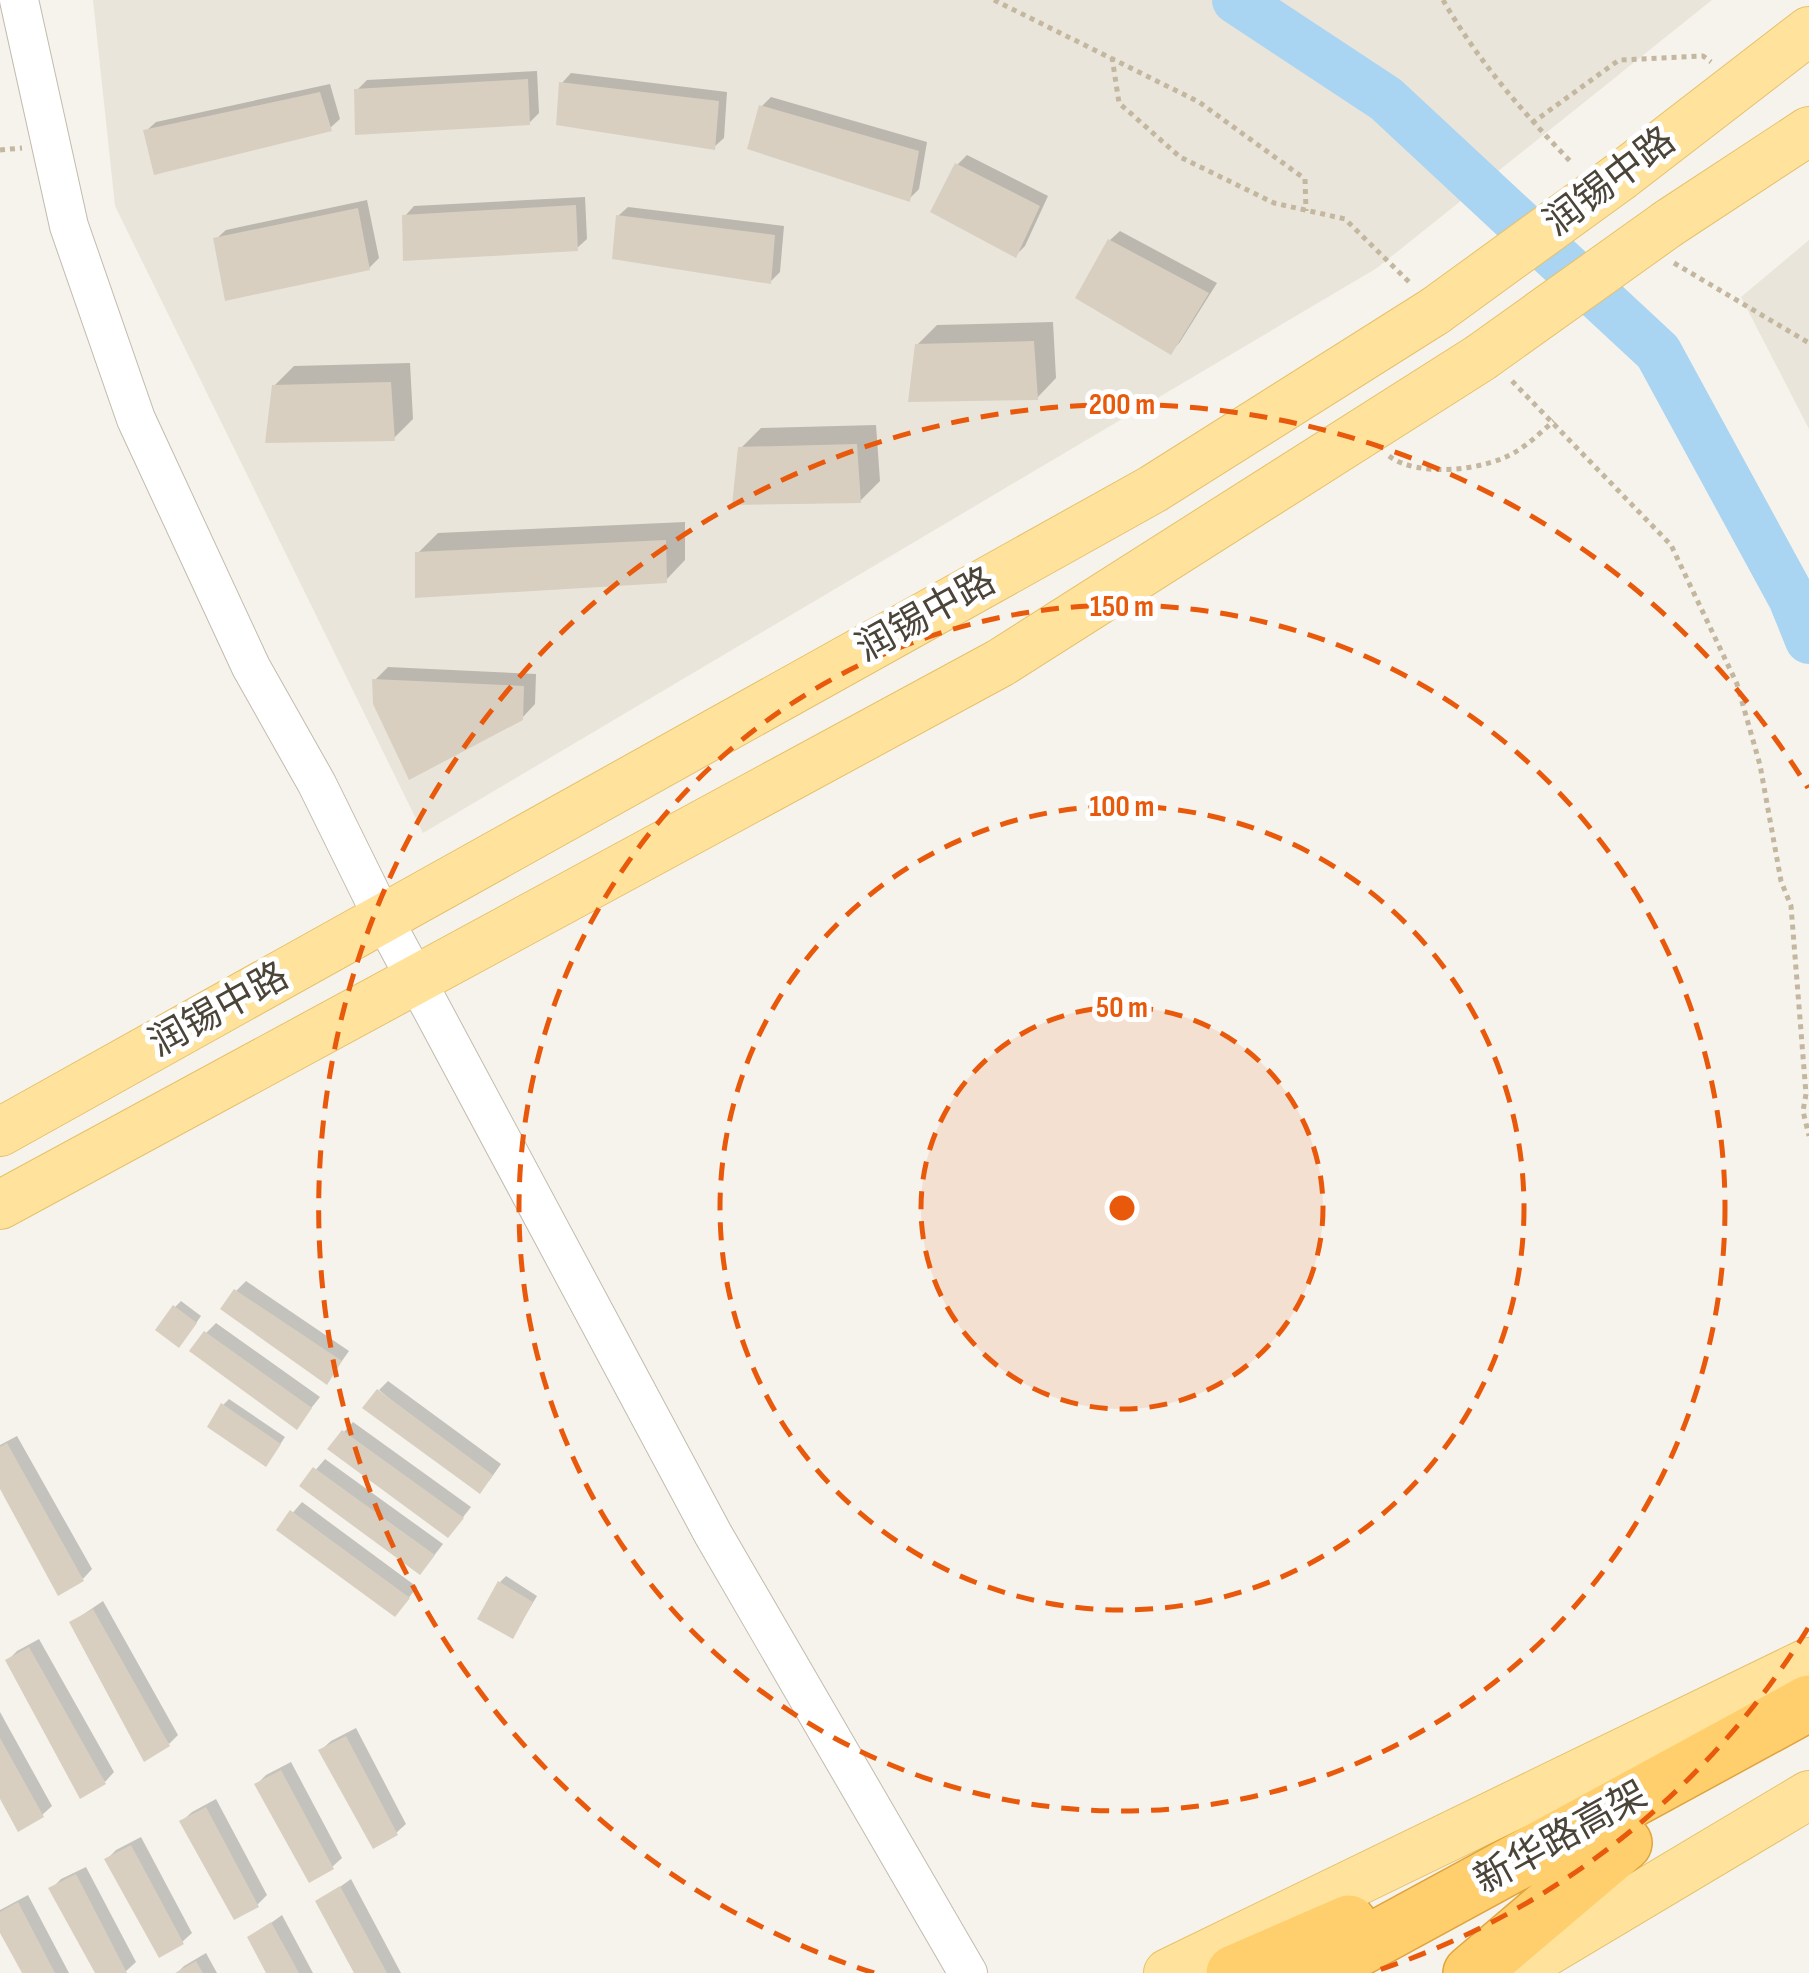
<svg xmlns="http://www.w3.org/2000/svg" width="1809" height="1973" font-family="'Sofia Sans Condensed','Noto Sans SC',sans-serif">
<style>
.residential{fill:#eae5da}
.shadow{fill:#0003}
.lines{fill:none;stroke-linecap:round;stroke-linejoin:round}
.river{stroke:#a9d4f2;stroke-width:48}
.building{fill:#d8cfc1}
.minor-casing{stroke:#c2bbae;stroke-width:40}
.major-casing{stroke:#e6c16a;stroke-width:50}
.highway-casing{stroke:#e0a43c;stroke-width:58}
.path{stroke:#c4b79f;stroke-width:5;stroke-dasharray:5 5;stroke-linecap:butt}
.minor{stroke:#fff;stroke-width:38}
.major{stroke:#ffe39c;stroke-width:48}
.highway{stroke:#ffcf6e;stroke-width:55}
.major-bridge-casing{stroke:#e6c16a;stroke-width:50;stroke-linecap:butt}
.major-bridge{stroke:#ffe39c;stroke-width:48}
.ring{fill:none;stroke:#e8590c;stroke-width:5;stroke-dasharray:18 12}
.labels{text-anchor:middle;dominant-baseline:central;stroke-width:10;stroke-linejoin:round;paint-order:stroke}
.street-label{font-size:38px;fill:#4b4439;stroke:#fff}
.centre{fill:#e8590c;stroke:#fff;stroke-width:5}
.ring-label{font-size:30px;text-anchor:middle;font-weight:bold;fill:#e8590c;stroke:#fff;stroke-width:10;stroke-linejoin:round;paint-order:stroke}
</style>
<rect width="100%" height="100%" fill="#f6f3ec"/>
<path class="residential" d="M 93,0 L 1712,0 L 1377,268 L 423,833 L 115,206 Z
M 1809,240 L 1809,429 L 1741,297 Z"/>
<path class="shadow" d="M 537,71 L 539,113 L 529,123 L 357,90 L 367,80 Z
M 571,73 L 727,92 L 724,138 L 714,147 L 562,83 Z
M 330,84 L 340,119 L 330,128 L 146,131 L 156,122 Z
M 771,97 L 927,142 L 919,189 L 909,199 L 761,107 Z
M 967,155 L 1048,196 L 1025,246 L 1016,255 L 957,165 Z
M 585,197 L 587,239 L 577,248 L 405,216 L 414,206 Z
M 367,200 L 379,258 L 369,268 L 216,239 L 226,230 Z
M 628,207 L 784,226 L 780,272 L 771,281 L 618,216 Z
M 1120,231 L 1217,283 L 1180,342 L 1171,352 L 1110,240 Z
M 1053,322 L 1056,378 L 1037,398 L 917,345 L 937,325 Z
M 410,363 L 413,419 L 393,439 L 274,386 L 294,366 Z
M 876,425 L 880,481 L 860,501 L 741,448 L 761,428 Z
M 685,522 L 685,560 L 666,580 L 418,553 L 438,533 Z
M 388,667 L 536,674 L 535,704 L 522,718 L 375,680 Z
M 246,1281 L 349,1351 L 327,1382 L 236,1291 Z
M 181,1301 L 201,1316 L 185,1339 L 175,1307 Z
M 216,1323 L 320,1397 L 297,1426 L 206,1333 Z
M 388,1381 L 501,1464 L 489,1481 L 379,1390 Z
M 229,1399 L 285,1437 L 271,1458 L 223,1405 Z
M 353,1422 L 471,1507 L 457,1525 L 344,1432 Z
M 17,1436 L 92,1569 L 83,1579 L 0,1484 L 0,1445 Z
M 325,1459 L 443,1544 L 429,1562 L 302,1486 Z
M 302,1502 L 417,1587 L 404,1604 L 279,1529 Z
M 506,1576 L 537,1596 L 513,1636 L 500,1582 Z
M 103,1601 L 178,1735 L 169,1744 L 72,1622 Z
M 39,1639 L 114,1772 L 105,1782 L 8,1660 L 17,1651 Z
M 0,1712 L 52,1806 L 42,1815 L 0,1794 Z
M 356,1728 L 406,1824 L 396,1833 L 321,1750 L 331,1741 Z
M 291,1762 L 342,1858 L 332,1867 L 257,1784 L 266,1775 Z
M 216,1799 L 267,1895 L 257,1905 L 182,1821 L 192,1812 Z
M 141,1837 L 192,1933 L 182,1942 L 107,1859 L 116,1850 Z
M 86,1867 L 136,1962 L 124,1973 L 98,1973 L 51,1889 L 61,1879 Z
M 351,1879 L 401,1973 L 357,1973 L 319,1902 Z
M 28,1895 L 69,1973 L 25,1973 L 0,1928 L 0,1910 Z
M 282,1915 L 313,1973 L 268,1973 L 250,1938 Z
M 206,1953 L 217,1973 L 177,1973 L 184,1966 Z"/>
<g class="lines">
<path class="river" d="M 1236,0 L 1386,99 L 1658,352 L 1792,598 L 1809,640"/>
</g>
<path class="building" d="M 528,79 L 530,125 L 355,135 L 354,89 Z
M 559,82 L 719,101 L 715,150 L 556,125 Z
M 320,92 L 332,131 L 154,175 L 143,130 Z
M 759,105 L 919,151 L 910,202 L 747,149 Z
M 955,163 L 1040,206 L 1016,258 L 930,212 Z
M 576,205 L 578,251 L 403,261 L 402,215 Z
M 358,208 L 370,270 L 225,301 L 213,238 Z
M 616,215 L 775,235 L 771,284 L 612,259 Z
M 1108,239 L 1209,293 L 1171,355 L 1075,298 Z
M 1034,341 L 1038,400 L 908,402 L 915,344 Z
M 391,382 L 395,441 L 265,443 L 272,385 Z
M 857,444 L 861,503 L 732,505 L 738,447 Z
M 666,540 L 667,583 L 415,598 L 415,552 Z
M 372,679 L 524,686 L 523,720 L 409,780 L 373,704 Z
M 234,1289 L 342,1361 L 327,1385 L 220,1309 Z
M 173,1305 L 197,1323 L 179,1348 L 155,1330 Z
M 204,1331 L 312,1408 L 297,1430 L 189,1351 Z
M 377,1389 L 493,1475 L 480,1494 L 362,1408 Z
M 221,1403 L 281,1444 L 266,1467 L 207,1427 Z
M 342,1430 L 464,1518 L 448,1538 L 327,1449 Z
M 7,1443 L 84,1581 L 58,1596 L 0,1489 L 0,1447 Z
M 313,1467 L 435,1555 L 420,1575 L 299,1486 Z
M 290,1510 L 410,1598 L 395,1617 L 276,1530 Z
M 498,1581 L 533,1602 L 513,1639 L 477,1619 Z
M 93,1609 L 170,1746 L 144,1762 L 69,1622 Z
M 29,1647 L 106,1784 L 80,1799 L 5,1660 Z
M 346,1736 L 398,1835 L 373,1849 L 318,1750 Z
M 0,1738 L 44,1817 L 18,1832 L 0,1799 Z
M 281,1770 L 334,1869 L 309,1883 L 254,1784 Z
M 206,1807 L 259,1907 L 234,1920 L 179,1821 Z
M 131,1845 L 184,1944 L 159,1958 L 104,1859 Z
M 76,1874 L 127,1973 L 95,1973 L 48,1888 Z
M 340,1886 L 387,1973 L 354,1973 L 315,1901 Z
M 18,1902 L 55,1973 L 22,1973 L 0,1933 L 0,1912 Z
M 271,1922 L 299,1973 L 266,1973 L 247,1937 Z
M 196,1961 L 203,1973 L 175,1973 Z"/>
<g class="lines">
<g class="minor-casing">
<path id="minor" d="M 19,0 L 69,226 L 136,419 L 251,667 L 317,784 L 383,918 L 713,1534 L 968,1973"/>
</g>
<g class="major-casing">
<path id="major" d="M 1621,176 L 1809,31
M 1669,223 L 1809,131
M 0,1132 L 1153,489 L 1435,311
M 0,1205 L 1000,663 L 1480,358
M 1168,1973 L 1809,1662
M 1511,1973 L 1809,1795"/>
</g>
<g class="highway-casing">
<path id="highway" d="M 1234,1973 L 1349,1923
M 1313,1973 L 1809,1703
M 1471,1973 L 1624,1843"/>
</g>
<path class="path" d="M 994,0 L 1199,102 L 1305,179 L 1306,211
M 1443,0 C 1478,61 1524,114 1573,164
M 1112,57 L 1119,103 L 1180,157 L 1274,203 L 1345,219 L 1410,283
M 1532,123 L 1619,60 L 1703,56 L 1711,62
M 0,150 L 22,148
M 1674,263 L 1809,343
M 1512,381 L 1671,545 L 1737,684 L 1760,765 L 1781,881 L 1791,906 L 1806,1094 L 1803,1111 L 1809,1136
M 1389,456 C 1418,478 1486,471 1517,451 C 1530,443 1542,431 1554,421"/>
<use href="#minor" class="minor"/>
<use href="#major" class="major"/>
<use href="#highway" class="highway"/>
<g class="major-bridge-casing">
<path id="major-bridge" d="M 1435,311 L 1621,176
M 1480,358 L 1669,223"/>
</g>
<use href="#major-bridge" class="major-bridge"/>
</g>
<circle cx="1122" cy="1208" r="201" fill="#e8590c" fill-opacity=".12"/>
<g class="ring">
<circle cx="1122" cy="1208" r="201"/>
<circle cx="1122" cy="1208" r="402"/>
<circle cx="1122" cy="1208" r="603"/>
<path d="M1808 1628A804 804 0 0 1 1370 1973M874 1973A804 804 0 1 1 1808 788"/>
</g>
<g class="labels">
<g class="street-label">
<text transform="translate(1610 182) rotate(-37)">润锡中路</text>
<text transform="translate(926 615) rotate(-29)">润锡中路</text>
<text transform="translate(219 1010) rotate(-29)">润锡中路</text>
<text transform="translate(1561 1838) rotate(-29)">新华路高架</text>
</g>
</g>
<circle cx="1122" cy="1208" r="15" class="centre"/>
<g class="ring-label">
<text x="1122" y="414">200 m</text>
<text x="1122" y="616">150 m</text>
<text x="1122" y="816">100 m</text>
<text x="1122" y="1017">50 m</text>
</g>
</svg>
